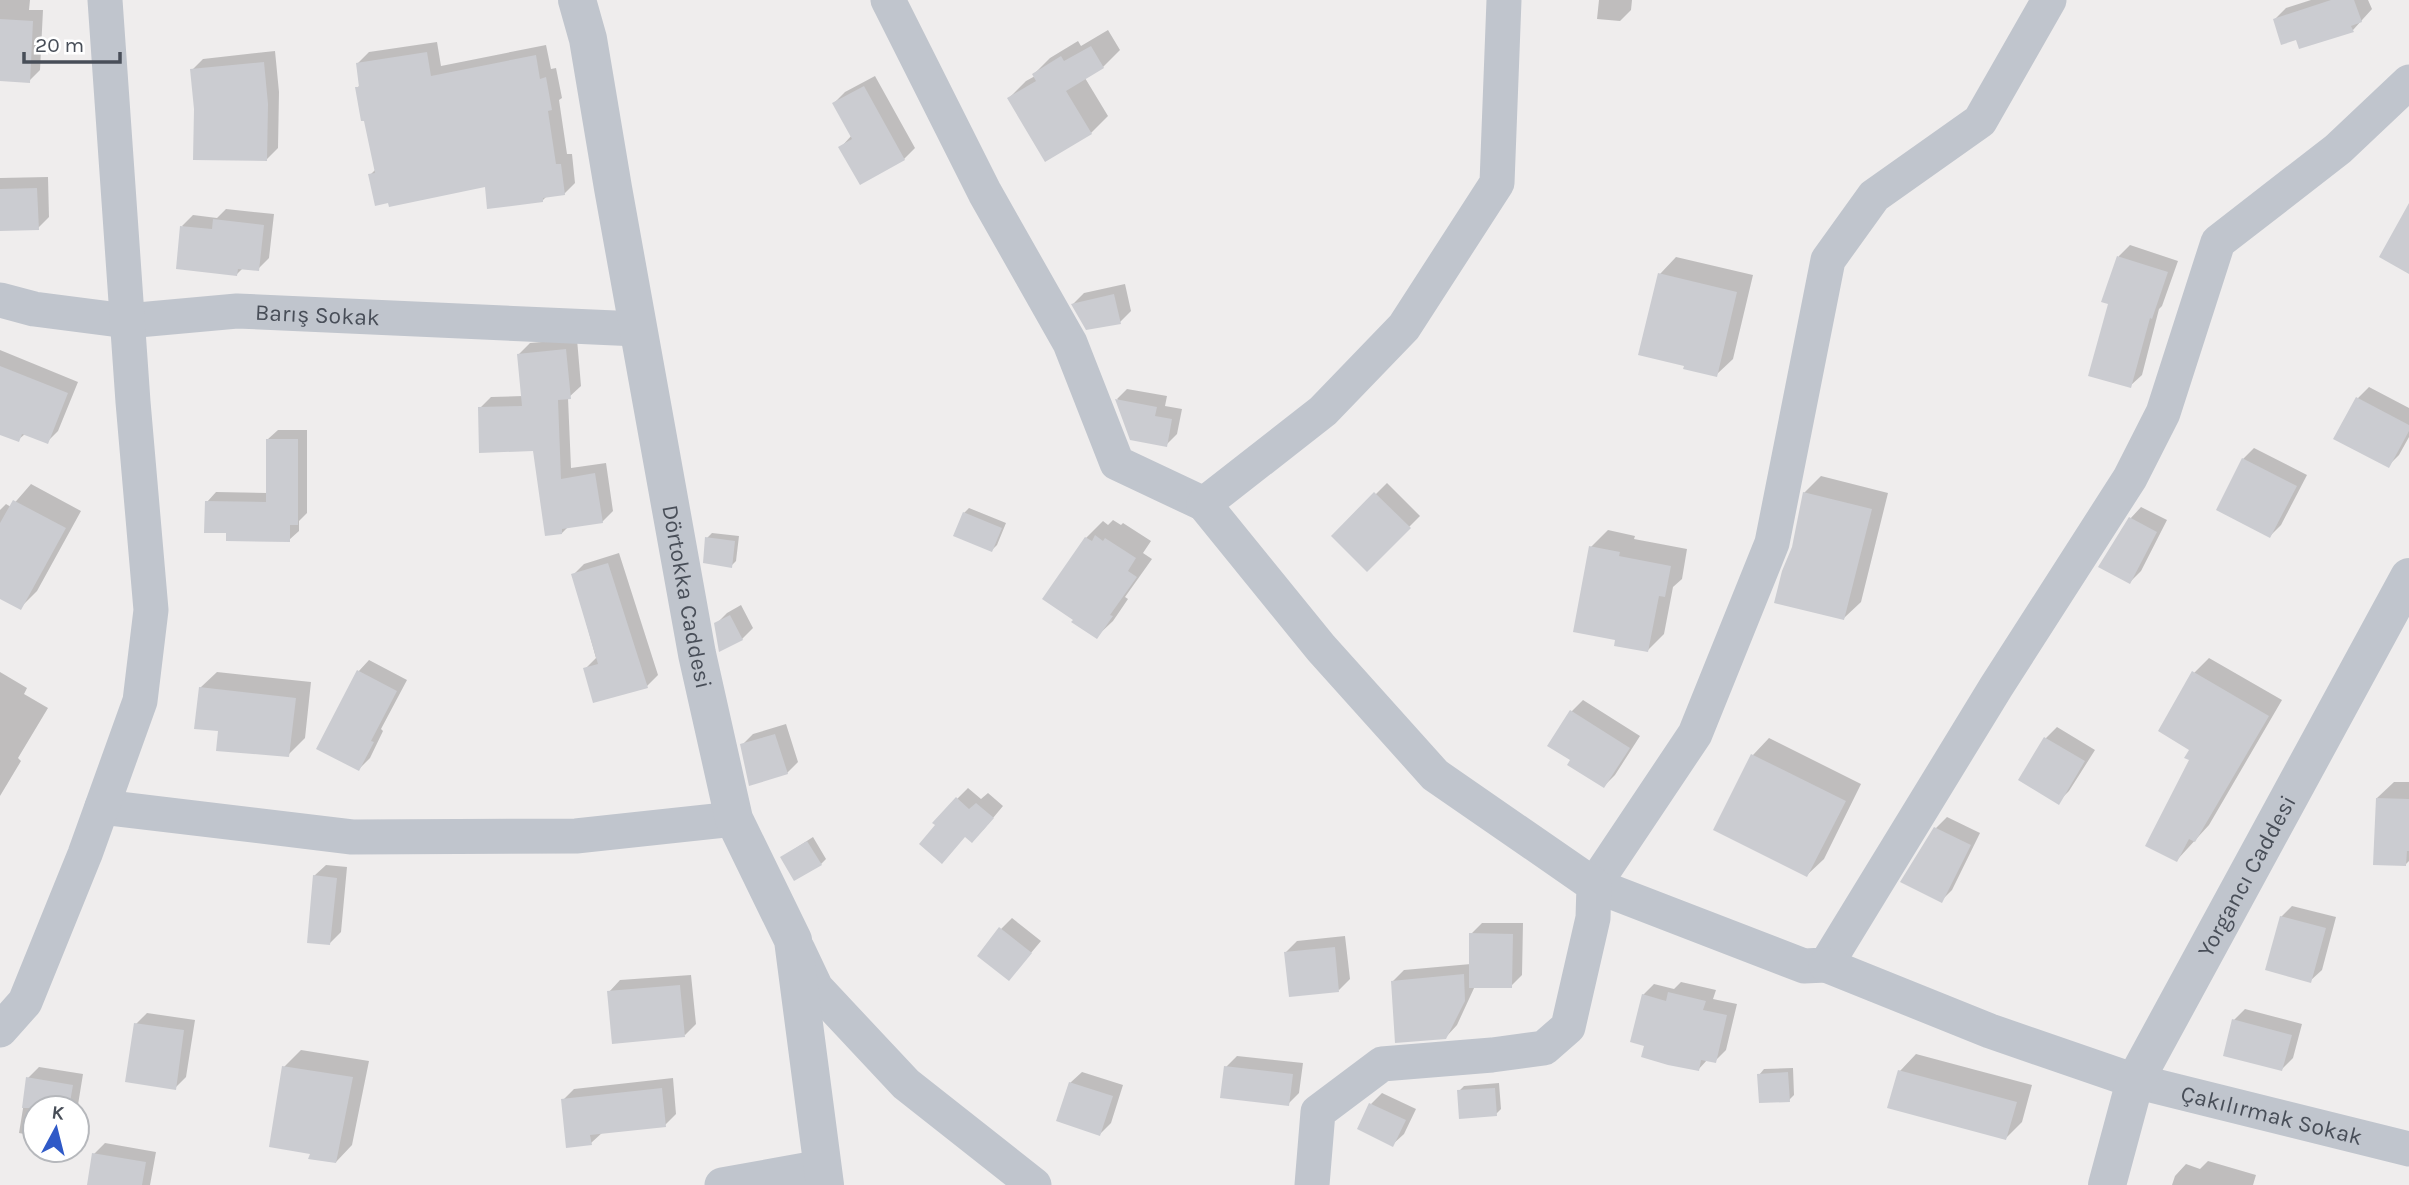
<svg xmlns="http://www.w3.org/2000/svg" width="2409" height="1185" font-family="Karla,sans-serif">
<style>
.shadow{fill:#0003}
.building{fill:#cbccd1}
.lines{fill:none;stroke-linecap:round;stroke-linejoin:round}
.minor{stroke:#c0c5cd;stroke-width:35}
.tertiary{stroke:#c0c5cd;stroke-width:38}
.labels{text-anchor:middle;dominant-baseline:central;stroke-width:5;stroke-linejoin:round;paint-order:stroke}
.street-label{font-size:23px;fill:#484e58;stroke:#fff}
</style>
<rect width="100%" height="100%" fill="#efeded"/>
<path class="shadow" d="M 0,0 L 30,0 L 29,10 L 43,10 L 40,70 L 29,81 L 0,79 Z
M 1599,0 L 1632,0 L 1631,10 L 1620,21 L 1597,19 Z
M 2311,0 L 2368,0 L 2372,9 L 2353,30 L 2297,38 L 2275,19 L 2286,8 Z
M 1108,30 L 1120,50 L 1103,67 L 1085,78 L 1108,116 L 1091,133 L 1009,98 L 1026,81 L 1035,76 L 1034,74 L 1050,58 L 1078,41 L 1081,46 Z
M 437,42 L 441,66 L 546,45 L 551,69 L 556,68 L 562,98 L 559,100 L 567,154 L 572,154 L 575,183 L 564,194 L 547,196 L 542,201 L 486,185 L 370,175 L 376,169 L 357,88 L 361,84 L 358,63 L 369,52 Z
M 275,51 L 279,92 L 278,148 L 267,159 L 192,70 L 203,59 Z
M 875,76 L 915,148 L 904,159 L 861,183 L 841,147 L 852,135 L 834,103 L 845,92 Z
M 48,177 L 49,217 L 38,228 L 0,229 L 0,178 Z
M 226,209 L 274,214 L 269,258 L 258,269 L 243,268 L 237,274 L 182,226 L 193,215 L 217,218 Z
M 2130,245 L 2178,261 L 2162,306 L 2159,309 L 2142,375 L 2130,386 L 2110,303 L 2104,301 L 2119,256 Z
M 1676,257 L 1753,275 L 1733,359 L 1716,375 L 1660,274 Z
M 1125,284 L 1131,311 L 1120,322 L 1073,304 L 1084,293 Z
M 577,339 L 581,386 L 568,398 L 571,468 L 606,463 L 613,511 L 602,522 L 568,527 L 562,533 L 534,449 L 480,408 L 491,397 L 523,396 L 519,354 L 530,343 Z
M 0,350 L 78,382 L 58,431 L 47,442 L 25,434 L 18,440 L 0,433 Z
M 2369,387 L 2409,408 L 2409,437 L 2399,455 L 2388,466 L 2336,438 L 2358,398 Z
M 1127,389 L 1167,396 L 1165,406 L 1182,409 L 1177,434 L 1166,445 L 1117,399 Z
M 278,430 L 307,430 L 307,513 L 299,521 L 299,531 L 289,540 L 207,502 L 216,492 L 268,493 L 268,439 Z
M 2254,448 L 2307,475 L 2281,525 L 2270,536 L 2243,459 Z
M 1821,476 L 1888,493 L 1861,602 L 1844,618 L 1793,548 L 1804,493 Z
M 1387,483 L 1420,516 L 1367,569 L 1334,536 Z
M 31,484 L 81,511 L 37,591 L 20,608 L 0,597 L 0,510 L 6,504 L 11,507 Z
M 2141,507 L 2167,520 L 2141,571 L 2130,582 L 2130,519 Z
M 969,508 L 1006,523 L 997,545 L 992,550 L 964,513 Z
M 1113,520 L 1121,525 L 1123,523 L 1151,541 L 1143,553 L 1152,559 L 1125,597 L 1128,599 L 1113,621 L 1096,637 L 1075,619 L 1044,599 L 1086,538 L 1103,521 L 1108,525 Z
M 1608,530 L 1635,536 L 1634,539 L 1687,549 L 1682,579 L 1673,587 L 1664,634 L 1648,650 L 1617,639 L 1591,547 Z
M 712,533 L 739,536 L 736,561 L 731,566 L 707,538 Z
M 619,553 L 658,675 L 647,686 L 585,669 L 596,658 L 573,575 L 584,564 Z
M 741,605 L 753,628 L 742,639 L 716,624 L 727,613 Z
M 2209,658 L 2282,700 L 2209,825 L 2177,860 L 2191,759 L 2194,673 Z
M 369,660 L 407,680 L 381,729 L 383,731 L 370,758 L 359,769 L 358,672 Z
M 0,672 L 27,688 L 24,694 L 48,708 L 18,758 L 21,761 L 0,796 Z
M 217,672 L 311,682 L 305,738 L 288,755 L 220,730 L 200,688 Z
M 1583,700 L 1640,736 L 1615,775 L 1604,786 L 1572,760 L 1572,711 Z
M 786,724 L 798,762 L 787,773 L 742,745 L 753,734 Z
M 2057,727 L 2095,750 L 2069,791 L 2058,802 L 2020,779 L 2046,738 Z
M 1769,738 L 1861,784 L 1824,859 L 1807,875 L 1715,829 L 1753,755 Z
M 2394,782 L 2409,782 L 2409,861 L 2405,865 L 2377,798 Z
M 968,788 L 981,799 L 988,793 L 1003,806 L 983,830 L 966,835 L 957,799 Z
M 1947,817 L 1980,833 L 1952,890 L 1941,901 L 1903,882 L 1936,828 Z
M 813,837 L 826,859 L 821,864 L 782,857 Z
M 326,865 L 347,867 L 341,932 L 330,943 L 314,876 Z
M 2292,906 L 2336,917 L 2322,970 L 2310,981 L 2281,917 Z
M 1012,918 L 1041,941 L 1009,979 L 1001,929 Z
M 1482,923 L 1523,923 L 1522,975 L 1511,986 L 1475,986 L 1457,1025 L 1446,1037 L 1393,981 L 1404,970 L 1471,964 L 1471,934 Z
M 1345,936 L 1350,979 L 1339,990 L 1286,952 L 1297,941 Z
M 691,975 L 696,1024 L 685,1035 L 609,992 L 620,980 Z
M 1681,982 L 1716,990 L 1713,999 L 1737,1004 L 1726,1050 L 1715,1061 L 1708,1059 L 1698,1070 L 1646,1045 L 1643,995 L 1654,984 L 1674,989 Z
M 2245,1009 L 2302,1024 L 2293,1058 L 2282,1069 L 2234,1020 Z
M 147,1013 L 195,1020 L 186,1077 L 175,1088 L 136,1024 Z
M 301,1050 L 369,1061 L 352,1145 L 336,1162 L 312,1152 L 284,1067 Z
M 1916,1054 L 2032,1085 L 2022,1122 L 2006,1138 L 1900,1071 Z
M 1237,1056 L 1303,1063 L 1299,1093 L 1288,1104 L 1226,1067 Z
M 39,1067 L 83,1074 L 77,1111 L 77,1108 L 35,1108 L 35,1136 L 19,1133 L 28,1078 Z
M 1793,1068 L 1794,1095 L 1789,1100 L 1759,1075 L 1764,1069 Z
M 1082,1072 L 1123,1085 L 1111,1123 L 1100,1134 L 1070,1083 Z
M 673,1078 L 676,1114 L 665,1125 L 603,1132 L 591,1143 L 563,1100 L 574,1089 Z
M 1499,1083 L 1501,1109 L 1496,1114 L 1459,1091 L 1464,1086 Z
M 1382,1093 L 1416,1109 L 1404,1134 L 1392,1145 L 1371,1104 Z
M 105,1143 L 156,1152 L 150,1185 L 88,1185 L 94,1154 Z
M 2208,1161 L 2256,1175 L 2253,1185 L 2172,1185 L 2175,1176 L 2186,1164 L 2200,1169 Z"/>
<path class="building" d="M 2331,0 L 2354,0 L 2362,22 L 2351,26 L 2354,32 L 2299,49 L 2296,40 L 2281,45 L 2273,19 Z
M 0,19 L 33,21 L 30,83 L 0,81 Z
M 1091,46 L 1104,68 L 1066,91 L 1092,134 L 1045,162 L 1007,98 L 1036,81 L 1032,74 L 1061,56 L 1064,61 Z
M 427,52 L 431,76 L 536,55 L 540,79 L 546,77 L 552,110 L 548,111 L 556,164 L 561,164 L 565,195 L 543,198 L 543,202 L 487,209 L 485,187 L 389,207 L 388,203 L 375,206 L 368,174 L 375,173 L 364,121 L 361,121 L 355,87 L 359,87 L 356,63 Z
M 264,62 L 268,104 L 267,161 L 193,160 L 194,109 L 190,69 Z
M 864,86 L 905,160 L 860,185 L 838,147 L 852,139 L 832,103 Z
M 37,188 L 39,230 L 0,231 L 0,189 Z
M 2409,203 L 2409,274 L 2379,257 Z
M 213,219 L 264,225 L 259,271 L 238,269 L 237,276 L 176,269 L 180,226 L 212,229 Z
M 2117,256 L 2168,272 L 2152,319 L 2150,318 L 2131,388 L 2088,376 L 2108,304 L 2101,302 Z
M 1658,273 L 1737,292 L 1717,377 L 1683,369 L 1684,366 L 1638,355 Z
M 1114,294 L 1121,324 L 1086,330 L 1071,304 Z
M 566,349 L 571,399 L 558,400 L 561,479 L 595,473 L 603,523 L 562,529 L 562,534 L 545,536 L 533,451 L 479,453 L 478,407 L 522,406 L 517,354 Z
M 0,366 L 68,393 L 48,444 L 22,434 L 19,442 L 0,435 Z
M 2356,397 L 2409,425 L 2409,431 L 2389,468 L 2333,439 Z
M 1115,399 L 1157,407 L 1155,416 L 1172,419 L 1167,447 L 1130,440 Z
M 266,439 L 298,439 L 298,525 L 290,525 L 290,542 L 226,541 L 226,533 L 204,533 L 205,501 L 266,502 Z
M 2242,458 L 2297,486 L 2270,538 L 2216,510 Z
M 1374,492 L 1411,528 L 1367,572 L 1331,536 Z
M 1803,492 L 1872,509 L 1844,620 L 1774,603 L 1782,571 L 1792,547 Z
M 13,500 L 66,528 L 21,610 L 0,599 L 0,523 Z
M 963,512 L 1002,528 L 992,552 L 953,536 Z
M 2129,517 L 2157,532 L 2130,584 L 2098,567 Z
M 1095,535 L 1103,541 L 1105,538 L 1136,558 L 1128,571 L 1137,577 L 1110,615 L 1113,616 L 1097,639 L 1071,622 L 1073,620 L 1042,599 L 1085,537 L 1092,541 Z
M 705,537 L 735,541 L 732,568 L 703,563 Z
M 1589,546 L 1620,552 L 1619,556 L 1671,566 L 1665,597 L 1659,596 L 1648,652 L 1614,646 L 1615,640 L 1573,632 Z
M 608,563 L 648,688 L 593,703 L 583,668 L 598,664 L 571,574 Z
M 730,615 L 743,640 L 719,652 L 714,623 Z
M 357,670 L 397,691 L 371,741 L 374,742 L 359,771 L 316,749 Z
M 2192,671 L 2269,716 L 2195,842 L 2189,839 L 2177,862 L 2145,846 L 2189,760 L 2184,758 L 2189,750 L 2158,731 Z
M 199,687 L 296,698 L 289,757 L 216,751 L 218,731 L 194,729 Z
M 1570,710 L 1630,748 L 1604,788 L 1567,765 L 1570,760 L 1547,746 Z
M 775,734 L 788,774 L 749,786 L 740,744 Z
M 2044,737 L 2085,761 L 2059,805 L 2018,780 Z
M 1751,754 L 1846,801 L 1807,877 L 1713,830 Z
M 956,797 L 969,809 L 976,803 L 994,818 L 972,843 L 965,837 L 942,864 L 919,844 L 935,825 L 932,823 Z
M 2376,798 L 2409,799 L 2409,851 L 2407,851 L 2406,866 L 2373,865 Z
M 1934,827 L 1971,845 L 1942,903 L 1900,882 Z
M 807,841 L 822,865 L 794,881 L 780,857 Z
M 313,875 L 337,878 L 330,945 L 307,943 Z
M 2280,916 L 2326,928 L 2311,983 L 2265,970 Z
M 999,927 L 1032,953 L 1009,981 L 977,956 Z
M 1469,933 L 1513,934 L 1512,988 L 1469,988 Z
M 1335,947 L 1339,992 L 1289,997 L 1284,952 Z
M 1464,974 L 1465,1001 L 1446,1039 L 1395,1043 L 1391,981 Z
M 680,985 L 685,1037 L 612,1044 L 607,991 Z
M 1668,992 L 1706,1001 L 1703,1010 L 1727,1015 L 1716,1063 L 1701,1060 L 1699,1071 L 1668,1065 L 1641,1057 L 1644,1046 L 1630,1042 L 1642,994 L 1666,1001 Z
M 2232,1019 L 2292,1035 L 2282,1071 L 2223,1056 Z
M 134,1023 L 184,1030 L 176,1090 L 125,1082 Z
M 282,1066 L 353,1077 L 336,1163 L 308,1159 L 310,1154 L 269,1147 Z
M 1224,1066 L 1293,1074 L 1289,1106 L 1220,1098 Z
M 1898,1070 L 2017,1102 L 2006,1140 L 1887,1108 Z
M 1788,1072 L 1790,1102 L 1759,1103 L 1757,1074 Z
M 26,1077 L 73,1085 L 69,1108 L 22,1108 Z
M 1069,1082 L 1113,1096 L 1100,1136 L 1056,1121 Z
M 662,1088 L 666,1127 L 590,1135 L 592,1145 L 566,1148 L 561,1099 Z
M 1495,1088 L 1497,1116 L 1459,1119 L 1457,1090 Z
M 1369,1103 L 1406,1120 L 1393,1147 L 1357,1129 Z
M 92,1153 L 146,1162 L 142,1185 L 87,1185 Z"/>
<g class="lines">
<g class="minor">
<path d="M 888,0 L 985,193 L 1070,343 L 1117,463 L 1204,504"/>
<path d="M 2049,0 L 1980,121 L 1874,196 L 1828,260 L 1772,543 L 1695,734 L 1594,885 L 1804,966 L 1826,965 L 1996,687 L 2130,478 L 2163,413 L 2218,242 L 2338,149 L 2409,82"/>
<path id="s1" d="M 0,300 L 34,309 L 127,321 L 237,311 L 638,329"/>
<path d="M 102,807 L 352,837 L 576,836 L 734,819"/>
<path d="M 798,950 L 816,988 L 906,1084 L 1034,1185"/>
<path id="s2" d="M 1826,965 L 1990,1031 L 2135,1081 L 2409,1149"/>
<path d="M 0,1030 L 25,1002 L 85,854 L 140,701 L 151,610 L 133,402 L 105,0"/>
<path d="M 722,1185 L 822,1167"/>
<path d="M 1312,1185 L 1318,1112 L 1382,1064 L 1492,1055 L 1544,1048 L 1568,1027 L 1593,918 L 1594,885 L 1435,775 L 1321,648 L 1204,504 L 1323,411 L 1404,327 L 1497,183 L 1504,0"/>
</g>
<g class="tertiary">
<path id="s3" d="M 577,0 L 588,39 L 613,188 L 697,654 L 734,819 L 793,940 L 825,1185"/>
<path id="s4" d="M 2107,1185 L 2135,1081 L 2409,577"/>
</g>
</g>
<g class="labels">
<g class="street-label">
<text stroke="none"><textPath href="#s1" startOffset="320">Barış Sokak</textPath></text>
<text stroke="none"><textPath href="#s3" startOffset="607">Dörtokka Caddesi</textPath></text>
<text stroke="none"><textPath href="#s4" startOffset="341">Yorgancı Caddesi</textPath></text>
<text stroke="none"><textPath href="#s2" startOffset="471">Çakılırmak Sokak</textPath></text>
</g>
</g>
<g transform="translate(56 1129) rotate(7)"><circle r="33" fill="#ffffff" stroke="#b6b8bc" stroke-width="2"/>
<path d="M0-5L12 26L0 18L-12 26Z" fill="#2f59c7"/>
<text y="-10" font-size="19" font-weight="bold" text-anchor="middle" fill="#484e58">K</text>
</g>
<path d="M24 52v10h96v-10" fill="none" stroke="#484e58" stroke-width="3.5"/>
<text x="35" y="52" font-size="21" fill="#484e58" stroke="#ffffff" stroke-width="5" paint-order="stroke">20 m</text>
</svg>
